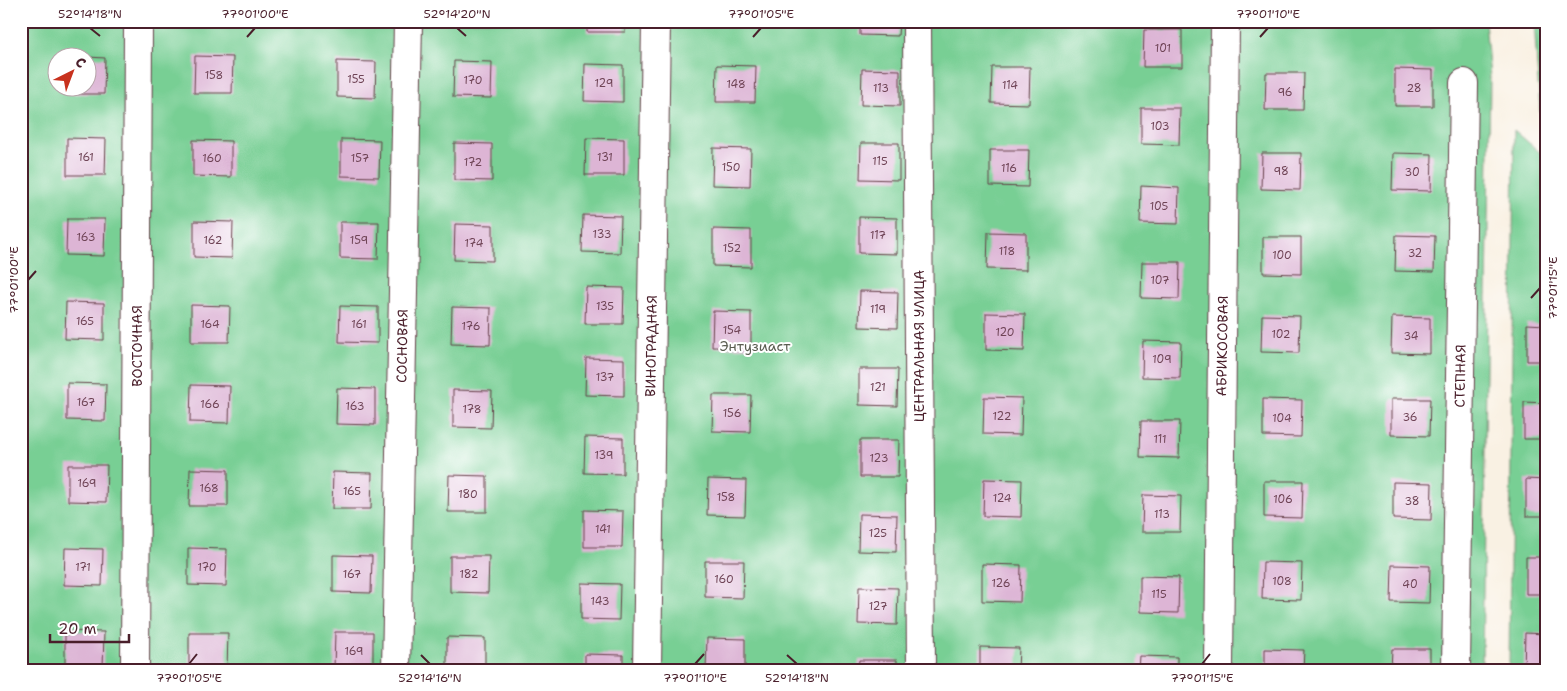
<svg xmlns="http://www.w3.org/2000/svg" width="1567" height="691" font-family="'Shantell Sans',sans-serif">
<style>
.green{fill:#78cf94;stroke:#617760;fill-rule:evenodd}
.building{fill:#ddb5d5}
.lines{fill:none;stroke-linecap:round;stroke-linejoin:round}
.minor-casing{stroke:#643e47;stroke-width:30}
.minor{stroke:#fff;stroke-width:28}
.ticks{fill:none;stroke:#4a1f2b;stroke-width:2}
.labels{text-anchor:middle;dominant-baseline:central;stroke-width:4;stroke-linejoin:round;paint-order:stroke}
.number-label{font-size:11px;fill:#6f4456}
.street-label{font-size:14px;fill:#4a1f2b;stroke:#fff}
.park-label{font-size:14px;fill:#5a5d50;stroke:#fff}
.neatline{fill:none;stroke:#4a1f2b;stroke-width:2}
.ticks-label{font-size:12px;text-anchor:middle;fill:#4a1f2b}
</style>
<rect width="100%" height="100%" fill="#fff"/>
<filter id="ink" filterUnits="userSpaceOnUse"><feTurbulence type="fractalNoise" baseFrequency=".02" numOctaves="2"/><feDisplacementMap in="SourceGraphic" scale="10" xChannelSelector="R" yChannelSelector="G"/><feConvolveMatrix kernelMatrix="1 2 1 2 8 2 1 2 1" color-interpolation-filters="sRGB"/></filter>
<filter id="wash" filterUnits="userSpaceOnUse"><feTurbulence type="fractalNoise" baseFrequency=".0096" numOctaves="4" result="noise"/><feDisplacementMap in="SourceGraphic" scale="20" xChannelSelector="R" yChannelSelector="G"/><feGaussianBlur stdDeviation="1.12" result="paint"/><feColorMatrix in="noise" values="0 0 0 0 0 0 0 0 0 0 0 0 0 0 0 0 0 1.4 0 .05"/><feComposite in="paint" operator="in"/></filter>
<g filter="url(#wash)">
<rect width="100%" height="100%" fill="#f9f1e3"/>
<path class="green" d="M 21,21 L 1485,21 L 1490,77 L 1482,670 L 21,670 ZM 58,58 L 88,58 L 88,88 L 58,88 Z
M 1534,21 L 1546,21 L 1546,670 L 1509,670 L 1514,130 L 1543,155 Z"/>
<g id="blocks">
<path class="building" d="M 587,21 L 625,21 L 625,32 L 587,32 Z
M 860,21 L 899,21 L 898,36 L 860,35 Z
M 1391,21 L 1430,21 L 1430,26 L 1391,25 Z
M 1144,30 L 1182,30 L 1182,67 L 1143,67 Z
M 195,56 L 233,57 L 232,93 L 194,93 Z
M 88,57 L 105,58 L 104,94 L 65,94 L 65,88 L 88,88 Z
M 337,61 L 376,62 L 375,98 L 337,97 Z
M 454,61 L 492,62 L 491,98 L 453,97 Z
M 585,64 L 623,65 L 623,102 L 584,101 Z
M 717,65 L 756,66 L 755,102 L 716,102 Z
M 992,67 L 1030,67 L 1029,104 L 991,103 Z
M 862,69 L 900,70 L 900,106 L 861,105 Z
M 1395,69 L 1433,70 L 1433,106 L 1395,106 Z
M 1266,73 L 1304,73 L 1303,110 L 1265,110 Z
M 1141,108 L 1180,108 L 1179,145 L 1141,144 Z
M 67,138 L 106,139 L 105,175 L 67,175 Z
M 586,138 L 624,139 L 624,175 L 585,175 Z
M 341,139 L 380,140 L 379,177 L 341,176 Z
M 193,140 L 231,141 L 231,177 L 193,176 Z
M 454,143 L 492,144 L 492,181 L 454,180 Z
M 861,143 L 899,143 L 899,180 L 860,179 Z
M 713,148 L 751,149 L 750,186 L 712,185 Z
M 990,150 L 1029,150 L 1028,187 L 990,186 Z
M 1262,153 L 1301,153 L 1300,190 L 1261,189 Z
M 1393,153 L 1432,154 L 1431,191 L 1392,190 Z
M 1141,186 L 1179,188 L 1178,224 L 1140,223 Z
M 583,215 L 621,216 L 620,253 L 582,252 Z
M 859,217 L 897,218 L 897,254 L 859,253 Z
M 67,219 L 105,219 L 104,256 L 66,255 Z
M 194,221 L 233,222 L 232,258 L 194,257 Z
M 340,222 L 379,222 L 378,259 L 340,258 Z
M 455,224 L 493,225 L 493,261 L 454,260 Z
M 713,229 L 751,230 L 751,267 L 713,266 Z
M 988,232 L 1026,233 L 1026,270 L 987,269 Z
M 1396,235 L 1435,236 L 1434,272 L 1395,271 Z
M 1263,237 L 1301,237 L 1301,274 L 1263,273 Z
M 1142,262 L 1180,262 L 1179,299 L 1141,298 Z
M 586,287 L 624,288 L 623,324 L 585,324 Z
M 860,291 L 898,292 L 897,328 L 859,327 Z
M 66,302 L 104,303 L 104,340 L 65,339 Z
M 191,305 L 230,306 L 229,342 L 191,342 Z
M 340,306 L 378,307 L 378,343 L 339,342 Z
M 452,307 L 491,308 L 490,345 L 451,344 Z
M 713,311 L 751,312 L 751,348 L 712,347 Z
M 986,313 L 1025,314 L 1024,351 L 986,350 Z
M 1262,315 L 1300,316 L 1299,353 L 1261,352 Z
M 1392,317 L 1430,318 L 1430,354 L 1391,353 Z
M 1527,324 L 1546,325 L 1546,361 L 1527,361 Z
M 1143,341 L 1181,342 L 1180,378 L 1142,377 Z
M 586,358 L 624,359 L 624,396 L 585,395 Z
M 859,369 L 898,369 L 897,406 L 859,405 Z
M 67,383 L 106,384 L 105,421 L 67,420 Z
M 191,385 L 230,386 L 229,423 L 190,422 Z
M 337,388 L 375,389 L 375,425 L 336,424 Z
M 453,390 L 492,391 L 491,428 L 453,427 Z
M 713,395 L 751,395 L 750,432 L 712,431 Z
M 984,397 L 1022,398 L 1021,435 L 983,434 Z
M 1263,399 L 1302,400 L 1301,437 L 1263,436 Z
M 1391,399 L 1430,399 L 1429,436 L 1391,435 Z
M 1524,402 L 1546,403 L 1546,439 L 1524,439 Z
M 1141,421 L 1180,421 L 1179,458 L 1140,457 Z
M 585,437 L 623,438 L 623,474 L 584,473 Z
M 860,440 L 899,440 L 898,477 L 860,477 Z
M 68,465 L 107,465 L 106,502 L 68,501 Z
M 190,469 L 228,470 L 228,506 L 189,506 Z
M 333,472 L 372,473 L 371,509 L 332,509 Z
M 449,475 L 487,476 L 487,512 L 448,512 Z
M 708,479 L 746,480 L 745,516 L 707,515 Z
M 984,479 L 1022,480 L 1021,517 L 983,516 Z
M 1526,479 L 1546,480 L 1546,516 L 1526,516 Z
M 1264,481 L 1303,481 L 1302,518 L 1264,517 Z
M 1393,482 L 1432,483 L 1431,520 L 1393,519 Z
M 1143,495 L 1181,496 L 1180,532 L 1142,532 Z
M 584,510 L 623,511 L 622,547 L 584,547 Z
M 859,514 L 897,515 L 896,552 L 858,551 Z
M 65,548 L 103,549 L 102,586 L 64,585 Z
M 188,548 L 227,549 L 226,586 L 188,585 Z
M 333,555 L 372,556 L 371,593 L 333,592 Z
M 450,556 L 489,556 L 488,593 L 450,592 Z
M 1526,557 L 1546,557 L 1546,594 L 1526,594 Z
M 705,561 L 744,561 L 743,598 L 705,597 Z
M 1263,562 L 1302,563 L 1301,600 L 1262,599 Z
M 982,564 L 1021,565 L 1020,602 L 982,601 Z
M 1392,565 L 1430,566 L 1429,603 L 1391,602 Z
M 1140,576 L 1179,577 L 1178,613 L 1140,612 Z
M 581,583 L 620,584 L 619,620 L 581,619 Z
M 859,587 L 898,588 L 897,625 L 858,624 Z
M 65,631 L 104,632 L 103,668 L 65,668 Z
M 335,632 L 373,632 L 373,669 L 334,669 Z
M 189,633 L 228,633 L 227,670 L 189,669 Z
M 1525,633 L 1546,634 L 1546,670 L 1524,670 Z
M 447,637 L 485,638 L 485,670 L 447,670 Z
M 707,638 L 745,639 L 745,670 L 706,670 Z
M 980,647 L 1019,648 L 1018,670 L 980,670 Z
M 1265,649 L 1304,650 L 1303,670 L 1265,670 Z
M 1392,649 L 1430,649 L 1430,670 L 1391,670 Z
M 585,654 L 623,655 L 623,670 L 585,670 Z
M 1139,656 L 1177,657 L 1177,670 L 1138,670 Z
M 859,660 L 897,660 L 897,670 L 858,670 Z"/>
</g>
</g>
<g filter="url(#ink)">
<use href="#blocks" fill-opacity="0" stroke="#643e47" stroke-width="1"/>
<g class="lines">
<g class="minor-casing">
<path id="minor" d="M 917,21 L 921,670
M 135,670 L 138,21
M 396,670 L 408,21
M 647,670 L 656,21
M 1219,670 L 1225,21
M 1456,670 L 1464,83"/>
</g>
<use href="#minor" class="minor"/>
</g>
</g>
<path class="ticks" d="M 90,28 L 100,36M 457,28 L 466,36M 247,37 L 255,28M 753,37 L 761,28M 1260,37 L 1268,28M 28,280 L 36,271M 1531,298 L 1540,288M 421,655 L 430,664M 787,655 L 797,664M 189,664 L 197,654M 695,664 L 704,654M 1202,664 L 1210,654"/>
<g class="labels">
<g class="number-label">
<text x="1163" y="48">101</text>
<text x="214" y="75">158</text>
<text x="356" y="79">155</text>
<text x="473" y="80">170</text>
<text x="604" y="83">129</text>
<text x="736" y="84">148</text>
<text x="1010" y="85">114</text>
<text x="881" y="88">113</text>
<text x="1414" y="88">28</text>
<text x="1285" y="92">96</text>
<text x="1160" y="126">103</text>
<text x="86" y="157">161</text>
<text x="605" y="157">131</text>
<text x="212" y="158">160</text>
<text x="360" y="158">157</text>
<text x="880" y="161">115</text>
<text x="473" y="162">172</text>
<text x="731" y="167">150</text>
<text x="1009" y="168">116</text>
<text x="1281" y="171">98</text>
<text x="1412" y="172">30</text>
<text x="1159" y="206">105</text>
<text x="602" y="234">133</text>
<text x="878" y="235">117</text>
<text x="86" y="237">163</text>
<text x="213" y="240">162</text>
<text x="359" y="240">159</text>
<text x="474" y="243">174</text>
<text x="732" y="248">152</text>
<text x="1007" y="251">118</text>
<text x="1415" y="253">32</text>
<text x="1282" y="255">100</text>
<text x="1160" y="280">107</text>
<text x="605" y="306">135</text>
<text x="878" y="309">119</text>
<text x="85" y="321">165</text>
<text x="210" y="324">164</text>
<text x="359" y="324">161</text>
<text x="471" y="326">176</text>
<text x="732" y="330">154</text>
<text x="1005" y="332">120</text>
<text x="1281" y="334">102</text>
<text x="1411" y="336">34</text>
<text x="1162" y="359">109</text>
<text x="605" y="377">137</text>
<text x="878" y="387">121</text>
<text x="86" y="402">167</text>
<text x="210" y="404">166</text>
<text x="355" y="406">163</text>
<text x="472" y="409">178</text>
<text x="732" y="413">156</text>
<text x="1002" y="416">122</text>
<text x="1410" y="417">36</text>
<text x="1282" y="418">104</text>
<text x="1160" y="439">111</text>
<text x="604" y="455">139</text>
<text x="879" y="458">123</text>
<text x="87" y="483">169</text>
<text x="209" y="488">168</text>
<text x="352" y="491">165</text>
<text x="468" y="494">180</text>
<text x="726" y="497">158</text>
<text x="1002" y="498">124</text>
<text x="1283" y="499">106</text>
<text x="1412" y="501">38</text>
<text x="1162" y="514">113</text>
<text x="603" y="529">141</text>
<text x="878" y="533">125</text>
<text x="83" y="567">171</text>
<text x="207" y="567">170</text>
<text x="352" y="574">167</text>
<text x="469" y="574">182</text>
<text x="724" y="579">160</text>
<text x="1282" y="581">108</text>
<text x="1001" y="583">126</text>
<text x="1410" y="584">40</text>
<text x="1159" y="594">115</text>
<text x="600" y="601">143</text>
<text x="878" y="606">127</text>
<text x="354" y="651">169</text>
</g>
<g class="street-label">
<text transform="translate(137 346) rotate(-90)">ВОСТОЧНАЯ</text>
<text transform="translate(402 346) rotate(-89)">СОСНОВАЯ</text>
<text transform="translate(651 346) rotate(-89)">ВИНОГРАДНАЯ</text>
<text transform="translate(919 346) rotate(-90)">ЦЕНТРАЛЬНАЯ УЛИЦА</text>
<text transform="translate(1222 346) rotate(-89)">АБРИКОСОВАЯ</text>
<text transform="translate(1460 376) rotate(-89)">СТЕПНАЯ</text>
</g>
<g class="park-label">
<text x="755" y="346">Энтузиаст</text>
</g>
</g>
<rect width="1567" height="691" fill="none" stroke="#fff" stroke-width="55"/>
<g transform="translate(72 72) rotate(42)"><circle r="24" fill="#ffffff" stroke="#b7a5aa"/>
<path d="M0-4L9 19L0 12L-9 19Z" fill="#c8321e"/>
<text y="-8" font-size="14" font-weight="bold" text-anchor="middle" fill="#4a1f2b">С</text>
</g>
<path d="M50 634v8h79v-8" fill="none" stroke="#4a1f2b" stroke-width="2.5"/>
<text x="58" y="634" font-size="15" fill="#4a1f2b" stroke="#ffffff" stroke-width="4" paint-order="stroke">20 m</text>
<rect x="28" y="28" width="1512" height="636" class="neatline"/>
<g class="ticks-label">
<text x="90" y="18">52°14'18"N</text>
<text x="255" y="18">77°01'00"E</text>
<text x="457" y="18">52°14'20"N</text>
<text x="761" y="18">77°01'05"E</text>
<text x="1268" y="18">77°01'10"E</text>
<text transform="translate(14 280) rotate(-90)" y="4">77°01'00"E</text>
<text transform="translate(1553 288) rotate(-90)" y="4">77°01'15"E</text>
<text x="189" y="682">77°01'05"E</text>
<text x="430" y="682">52°14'16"N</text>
<text x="695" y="682">77°01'10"E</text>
<text x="797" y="682">52°14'18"N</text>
<text x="1202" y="682">77°01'15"E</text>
</g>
</svg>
